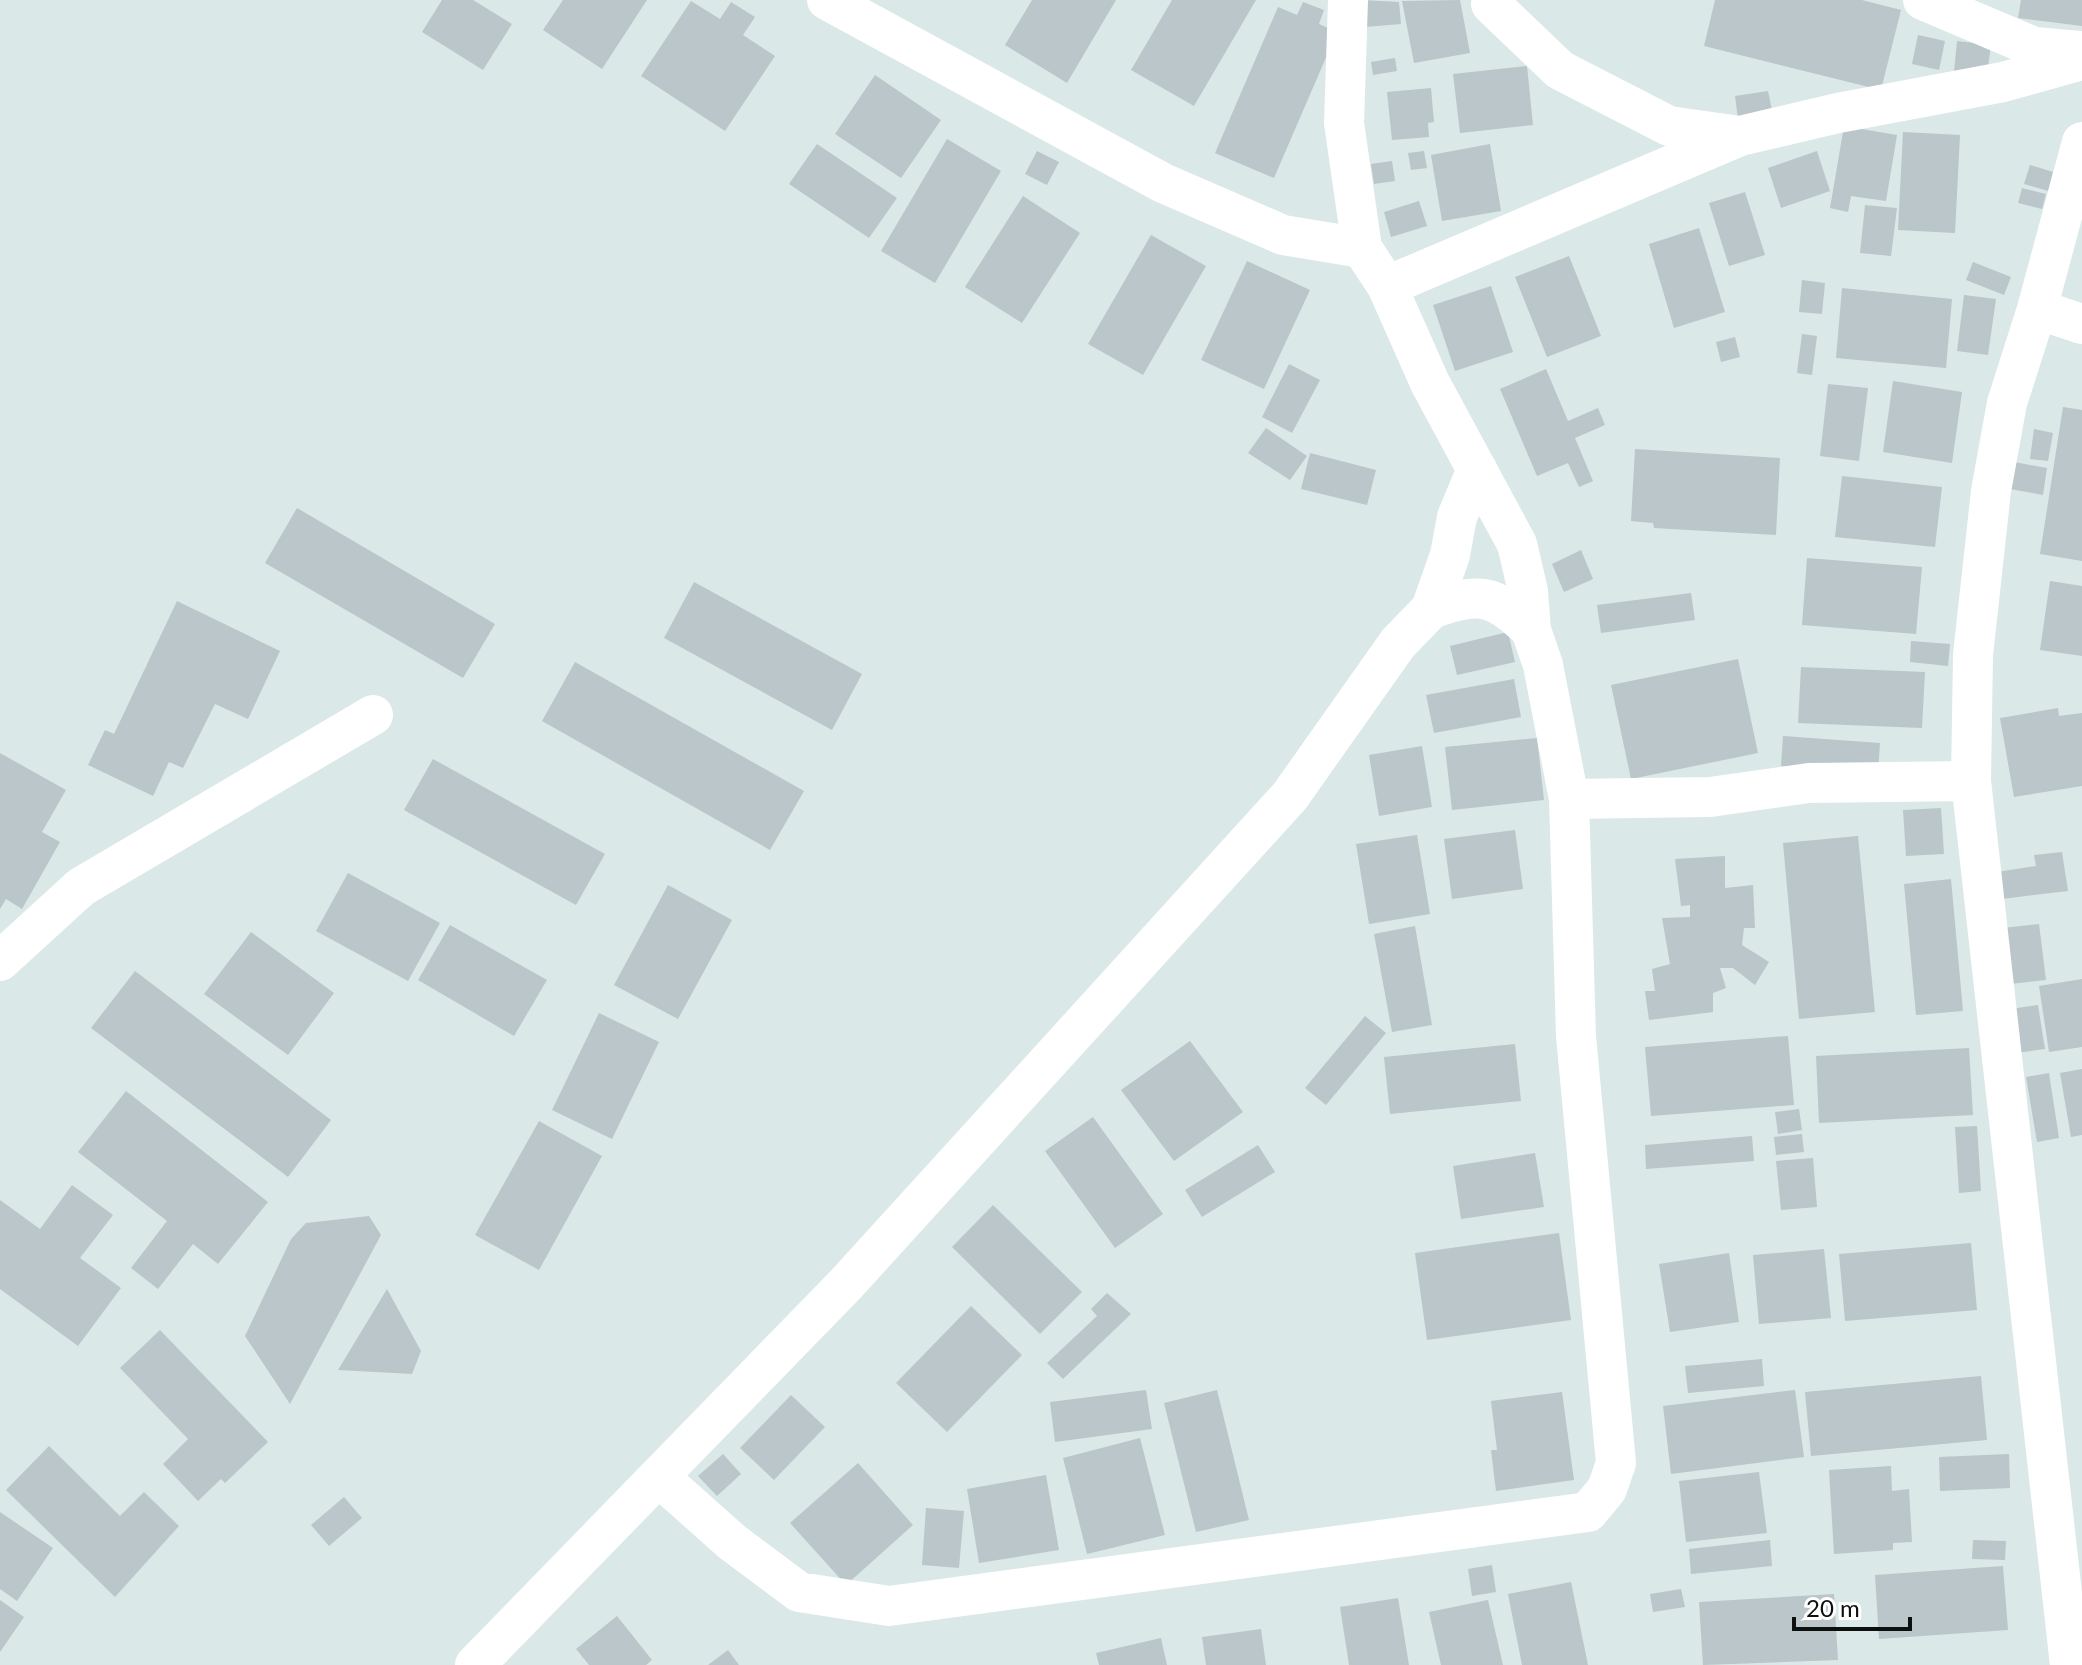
<svg xmlns="http://www.w3.org/2000/svg" width="2082" height="1665" font-family="Lato,sans-serif">
<style>
.building{fill:#bac6ca}
.lines{fill:none;stroke-linecap:round;stroke-linejoin:round}
.minor{stroke:#fff;stroke-width:40}
</style>
<rect width="100%" height="100%" fill="#dae8e7"/>
<path class="building" d="M 442,0 L 473,0 L 512,24 L 483,70 L 422,32 Z
M 563,0 L 647,0 L 602,69 L 543,30 Z
M 1032,0 L 1116,0 L 1067,83 L 1005,45 Z
M 1172,0 L 1256,0 L 1194,106 L 1131,70 Z
M 1362,0 L 1399,2 L 1401,24 L 1365,27 Z
M 1460,0 L 1470,53 L 1414,63 L 1402,1 Z
M 1715,0 L 1862,0 L 1901,10 L 1881,90 L 1704,46 Z
M 2021,0 L 2082,0 L 2082,26 L 2018,18 Z
M 691,1 L 720,19 L 731,2 L 755,17 L 743,35 L 775,56 L 725,131 L 641,76 Z
M 1303,2 L 1324,10 L 1319,24 L 1337,32 L 1274,178 L 1215,153 L 1278,7 L 1297,15 Z
M 1918,35 L 1945,41 L 1939,70 L 1912,64 Z
M 1957,41 L 1991,45 L 1987,75 L 1954,72 Z
M 1395,58 L 1397,71 L 1373,75 L 1371,62 Z
M 1527,66 L 1533,125 L 1460,133 L 1453,74 Z
M 875,75 L 941,120 L 901,178 L 835,134 Z
M 1431,88 L 1434,122 L 1428,123 L 1429,137 L 1392,140 L 1387,92 Z
M 1768,91 L 1774,120 L 1739,126 L 1735,96 Z
M 1844,126 L 1897,135 L 1886,201 L 1851,196 L 1848,212 L 1830,208 Z
M 1903,132 L 1960,135 L 1955,233 L 1898,230 Z
M 947,139 L 1001,171 L 935,283 L 881,251 Z
M 817,144 L 897,198 L 869,238 L 789,184 Z
M 1490,144 L 1501,211 L 1442,221 L 1431,155 Z
M 1037,151 L 1059,162 L 1047,185 L 1025,174 Z
M 1424,151 L 1427,168 L 1411,170 L 1408,153 Z
M 1817,151 L 1830,191 L 1781,208 L 1768,168 Z
M 1392,161 L 1395,181 L 1374,184 L 1371,164 Z
M 2030,165 L 2053,172 L 2048,191 L 2024,184 Z
M 2022,188 L 2046,194 L 2042,209 L 2018,203 Z
M 1745,192 L 1765,255 L 1729,266 L 1709,203 Z
M 1023,196 L 1080,233 L 1022,323 L 965,287 Z
M 1419,201 L 1427,226 L 1391,237 L 1384,212 Z
M 1865,205 L 1897,208 L 1891,256 L 1860,253 Z
M 1699,228 L 1725,312 L 1674,328 L 1649,244 Z
M 1151,235 L 1206,266 L 1143,375 L 1088,344 Z
M 1569,256 L 1601,336 L 1547,357 L 1515,277 Z
M 1247,261 L 1310,290 L 1264,389 L 1201,360 Z
M 1973,262 L 2011,277 L 2004,295 L 1966,280 Z
M 1802,280 L 1825,283 L 1822,314 L 1799,312 Z
M 1491,286 L 1513,352 L 1455,371 L 1433,305 Z
M 1842,288 L 1952,299 L 1946,368 L 1836,358 Z
M 1964,295 L 1996,299 L 1988,355 L 1957,351 Z
M 1802,334 L 1817,336 L 1812,375 L 1797,373 Z
M 1735,337 L 1740,357 L 1721,362 L 1716,342 Z
M 1289,364 L 1320,380 L 1292,433 L 1262,417 Z
M 1546,369 L 1568,421 L 1598,408 L 1605,425 L 1575,438 L 1593,481 L 1579,487 L 1568,463 L 1537,476 L 1500,389 Z
M 1893,381 L 1962,392 L 1952,463 L 1883,452 Z
M 1828,384 L 1868,388 L 1859,461 L 1820,456 Z
M 2063,407 L 2082,410 L 2082,561 L 2040,554 Z
M 1266,428 L 1307,456 L 1290,480 L 1248,453 Z
M 2034,429 L 2053,433 L 2048,461 L 2030,459 Z
M 1635,449 L 1780,458 L 1776,535 L 1654,528 L 1653,523 L 1631,521 Z
M 1310,453 L 1376,470 L 1367,505 L 1301,489 Z
M 2014,462 L 2047,468 L 2043,495 L 2010,489 Z
M 1842,476 L 1942,487 L 1935,547 L 1835,537 Z
M 297,508 L 495,624 L 463,678 L 265,563 Z
M 1581,550 L 1593,579 L 1564,592 L 1552,564 Z
M 1807,558 L 1922,567 L 1916,634 L 1802,625 Z
M 2050,581 L 2082,586 L 2082,656 L 2040,650 Z
M 694,582 L 862,674 L 832,730 L 664,638 Z
M 1691,593 L 1695,620 L 1601,633 L 1597,605 Z
M 177,601 L 280,651 L 248,719 L 215,704 L 183,768 L 169,762 L 153,796 L 88,765 L 105,730 L 114,734 Z
M 1508,632 L 1515,662 L 1457,675 L 1450,646 Z
M 1911,641 L 1950,644 L 1948,666 L 1910,662 Z
M 1738,659 L 1758,753 L 1631,779 L 1611,685 Z
M 575,662 L 804,791 L 770,850 L 542,721 Z
M 1801,667 L 1925,672 L 1922,728 L 1798,723 Z
M 1514,679 L 1521,717 L 1434,733 L 1426,695 Z
M 2058,708 L 2059,716 L 2082,713 L 2082,786 L 2014,797 L 2000,718 Z
M 1783,736 L 1880,743 L 1878,773 L 1781,766 Z
M 1537,738 L 1544,800 L 1452,810 L 1445,747 Z
M 1422,746 L 1432,807 L 1379,816 L 1369,755 Z
M 0,753 L 66,790 L 42,832 L 60,842 L 22,909 L 6,899 L 0,909 Z
M 433,759 L 605,854 L 576,905 L 404,810 Z
M 1941,808 L 1944,854 L 1906,856 L 1903,810 Z
M 1515,830 L 1523,889 L 1452,899 L 1444,839 Z
M 1417,835 L 1430,914 L 1369,924 L 1356,844 Z
M 1858,836 L 1875,1012 L 1799,1019 L 1783,843 Z
M 2062,852 L 2068,891 L 2002,899 L 1997,872 L 2036,866 L 2034,855 Z
M 1725,856 L 1725,888 L 1753,885 L 1755,928 L 1744,928 L 1742,945 L 1769,962 L 1755,985 L 1733,968 L 1720,968 L 1726,988 L 1713,993 L 1713,1012 L 1649,1020 L 1645,991 L 1655,991 L 1652,969 L 1670,964 L 1662,918 L 1690,917 L 1690,905 L 1681,906 L 1675,859 Z
M 348,873 L 440,923 L 408,981 L 316,931 Z
M 1951,879 L 1963,1011 L 1916,1015 L 1904,884 Z
M 668,885 L 732,920 L 678,1019 L 614,985 Z
M 2039,924 L 2046,980 L 2011,984 L 2003,928 Z
M 450,925 L 547,980 L 514,1036 L 418,980 Z
M 1415,926 L 1432,1025 L 1392,1032 L 1374,934 Z
M 251,932 L 334,993 L 288,1055 L 204,994 Z
M 135,971 L 331,1120 L 288,1177 L 91,1028 Z
M 2082,979 L 2082,1047 L 2049,1052 L 2039,986 Z
M 2038,1005 L 2045,1049 L 2017,1053 L 2010,1009 Z
M 599,1013 L 659,1042 L 612,1139 L 552,1110 Z
M 1365,1016 L 1386,1033 L 1326,1105 L 1305,1088 Z
M 1788,1036 L 1794,1105 L 1651,1116 L 1645,1047 Z
M 1190,1041 L 1243,1112 L 1174,1161 L 1121,1090 Z
M 1515,1044 L 1521,1101 L 1390,1114 L 1384,1057 Z
M 1969,1048 L 1973,1115 L 1819,1123 L 1816,1056 Z
M 2082,1069 L 2082,1135 L 2071,1137 L 2060,1073 Z
M 2049,1073 L 2059,1138 L 2037,1142 L 2026,1077 Z
M 126,1091 L 268,1202 L 218,1264 L 193,1244 L 158,1289 L 131,1268 L 167,1221 L 78,1152 Z
M 1799,1109 L 1802,1130 L 1778,1134 L 1775,1112 Z
M 1093,1117 L 1163,1214 L 1115,1248 L 1045,1151 Z
M 539,1121 L 602,1156 L 539,1270 L 475,1235 Z
M 1977,1126 L 1981,1191 L 1959,1193 L 1955,1127 Z
M 1802,1134 L 1804,1152 L 1776,1155 L 1774,1137 Z
M 1752,1136 L 1754,1161 L 1646,1169 L 1645,1145 Z
M 1258,1145 L 1275,1172 L 1202,1217 L 1185,1190 Z
M 1535,1153 L 1544,1207 L 1461,1219 L 1453,1166 Z
M 1813,1158 L 1817,1207 L 1781,1210 L 1776,1161 Z
M 72,1185 L 113,1215 L 80,1258 L 121,1288 L 78,1346 L 0,1289 L 0,1200 L 40,1229 Z
M 993,1205 L 1082,1292 L 1040,1334 L 952,1247 Z
M 369,1216 L 381,1235 L 290,1404 L 245,1336 L 291,1239 L 306,1223 Z
M 1559,1233 L 1571,1320 L 1427,1340 L 1415,1253 Z
M 1971,1243 L 1977,1310 L 1845,1321 L 1839,1254 Z
M 1824,1249 L 1831,1318 L 1759,1324 L 1753,1255 Z
M 1729,1253 L 1739,1322 L 1670,1332 L 1659,1264 Z
M 387,1289 L 421,1351 L 412,1374 L 338,1370 Z
M 1107,1293 L 1131,1314 L 1063,1379 L 1047,1363 L 1097,1316 L 1091,1309 Z
M 971,1306 L 1022,1355 L 947,1432 L 896,1383 Z
M 160,1330 L 268,1442 L 225,1483 L 221,1479 L 198,1501 L 163,1464 L 188,1439 L 120,1368 Z
M 1762,1359 L 1764,1386 L 1688,1393 L 1685,1366 Z
M 1981,1376 L 1987,1440 L 1811,1456 L 1805,1392 Z
M 1146,1390 L 1152,1429 L 1055,1442 L 1050,1402 Z
M 1217,1390 L 1249,1520 L 1196,1532 L 1164,1403 Z
M 1795,1390 L 1804,1457 L 1671,1474 L 1663,1406 Z
M 1562,1392 L 1574,1480 L 1496,1491 L 1491,1450 L 1497,1450 L 1491,1401 Z
M 791,1395 L 825,1427 L 774,1480 L 740,1448 Z
M 1140,1438 L 1165,1535 L 1087,1554 L 1063,1458 Z
M 49,1446 L 120,1516 L 144,1492 L 179,1526 L 115,1597 L 6,1490 Z
M 723,1454 L 741,1474 L 717,1496 L 698,1476 Z
M 2009,1454 L 2010,1488 L 1940,1491 L 1939,1457 Z
M 858,1463 L 913,1525 L 846,1585 L 790,1523 Z
M 1891,1466 L 1892,1491 L 1909,1489 L 1912,1542 L 1893,1543 L 1893,1550 L 1834,1554 L 1829,1470 Z
M 1759,1472 L 1767,1533 L 1686,1542 L 1679,1481 Z
M 1046,1475 L 1059,1550 L 979,1563 L 967,1489 Z
M 344,1497 L 362,1518 L 329,1546 L 311,1525 Z
M 926,1508 L 964,1511 L 959,1568 L 922,1565 Z
M 0,1512 L 53,1548 L 17,1601 L 0,1589 Z
M 1770,1540 L 1772,1566 L 1691,1574 L 1689,1549 Z
M 1973,1540 L 2006,1541 L 2005,1560 L 1972,1559 Z
M 1492,1565 L 1496,1592 L 1472,1596 L 1468,1569 Z
M 2003,1566 L 2008,1630 L 1879,1639 L 1875,1575 Z
M 1571,1582 L 1588,1665 L 1522,1665 L 1508,1594 Z
M 1681,1589 L 1685,1607 L 1653,1612 L 1650,1594 Z
M 1834,1594 L 1838,1660 L 1703,1665 L 1699,1602 Z
M 1398,1598 L 1409,1665 L 1349,1665 L 1340,1607 Z
M 0,1600 L 24,1617 L 0,1652 Z
M 1488,1600 L 1503,1665 L 1441,1665 L 1429,1612 Z
M 617,1616 L 652,1660 L 646,1665 L 589,1665 L 576,1649 Z
M 1261,1629 L 1266,1665 L 1206,1665 L 1202,1637 Z
M 1161,1638 L 1167,1665 L 1099,1665 L 1096,1653 Z
M 728,1650 L 739,1665 L 708,1665 Z"/>
<g class="lines">
<path class="minor" d="M 827,0 L 1163,183 L 1283,235 L 1362,248
M 1923,0 L 2034,47 L 2082,51
M 1491,4 L 1560,70 L 1669,126 L 1740,136
M 1387,286 L 1740,136 L 1838,113 L 2003,82 L 2082,60
M 2037,309 L 2082,324
M 1431,609 C 1480,592 1493,593 1531,630
M 1569,799 L 1710,797 L 1809,783 L 1971,781
M 0,961 L 81,887 L 373,715
M 659,1477 L 732,1542 L 799,1592 L 889,1606 L 1588,1512 L 1607,1489 L 1616,1463 L 1576,1036 L 1569,799 L 1543,665 L 1531,630 L 1528,591 L 1517,544 L 1430,383 L 1387,286 L 1362,248 L 1344,123 L 1348,0
M 475,1665 L 846,1284 L 1290,796 L 1398,643 L 1431,609 L 1450,555 L 1457,517 L 1477,469
M 2070,1665 L 1971,781 L 1973,655 L 1991,491 L 2007,403 L 2037,309 L 2082,142"/>
</g>
<path d="M1794 1617v12h116v-12" fill="none" stroke="#0c1110" stroke-width="4"/>
<text x="1806" y="1617" font-size="24" fill="#0c1110" stroke="#ffffff" stroke-width="6" paint-order="stroke">20 m</text>
</svg>
